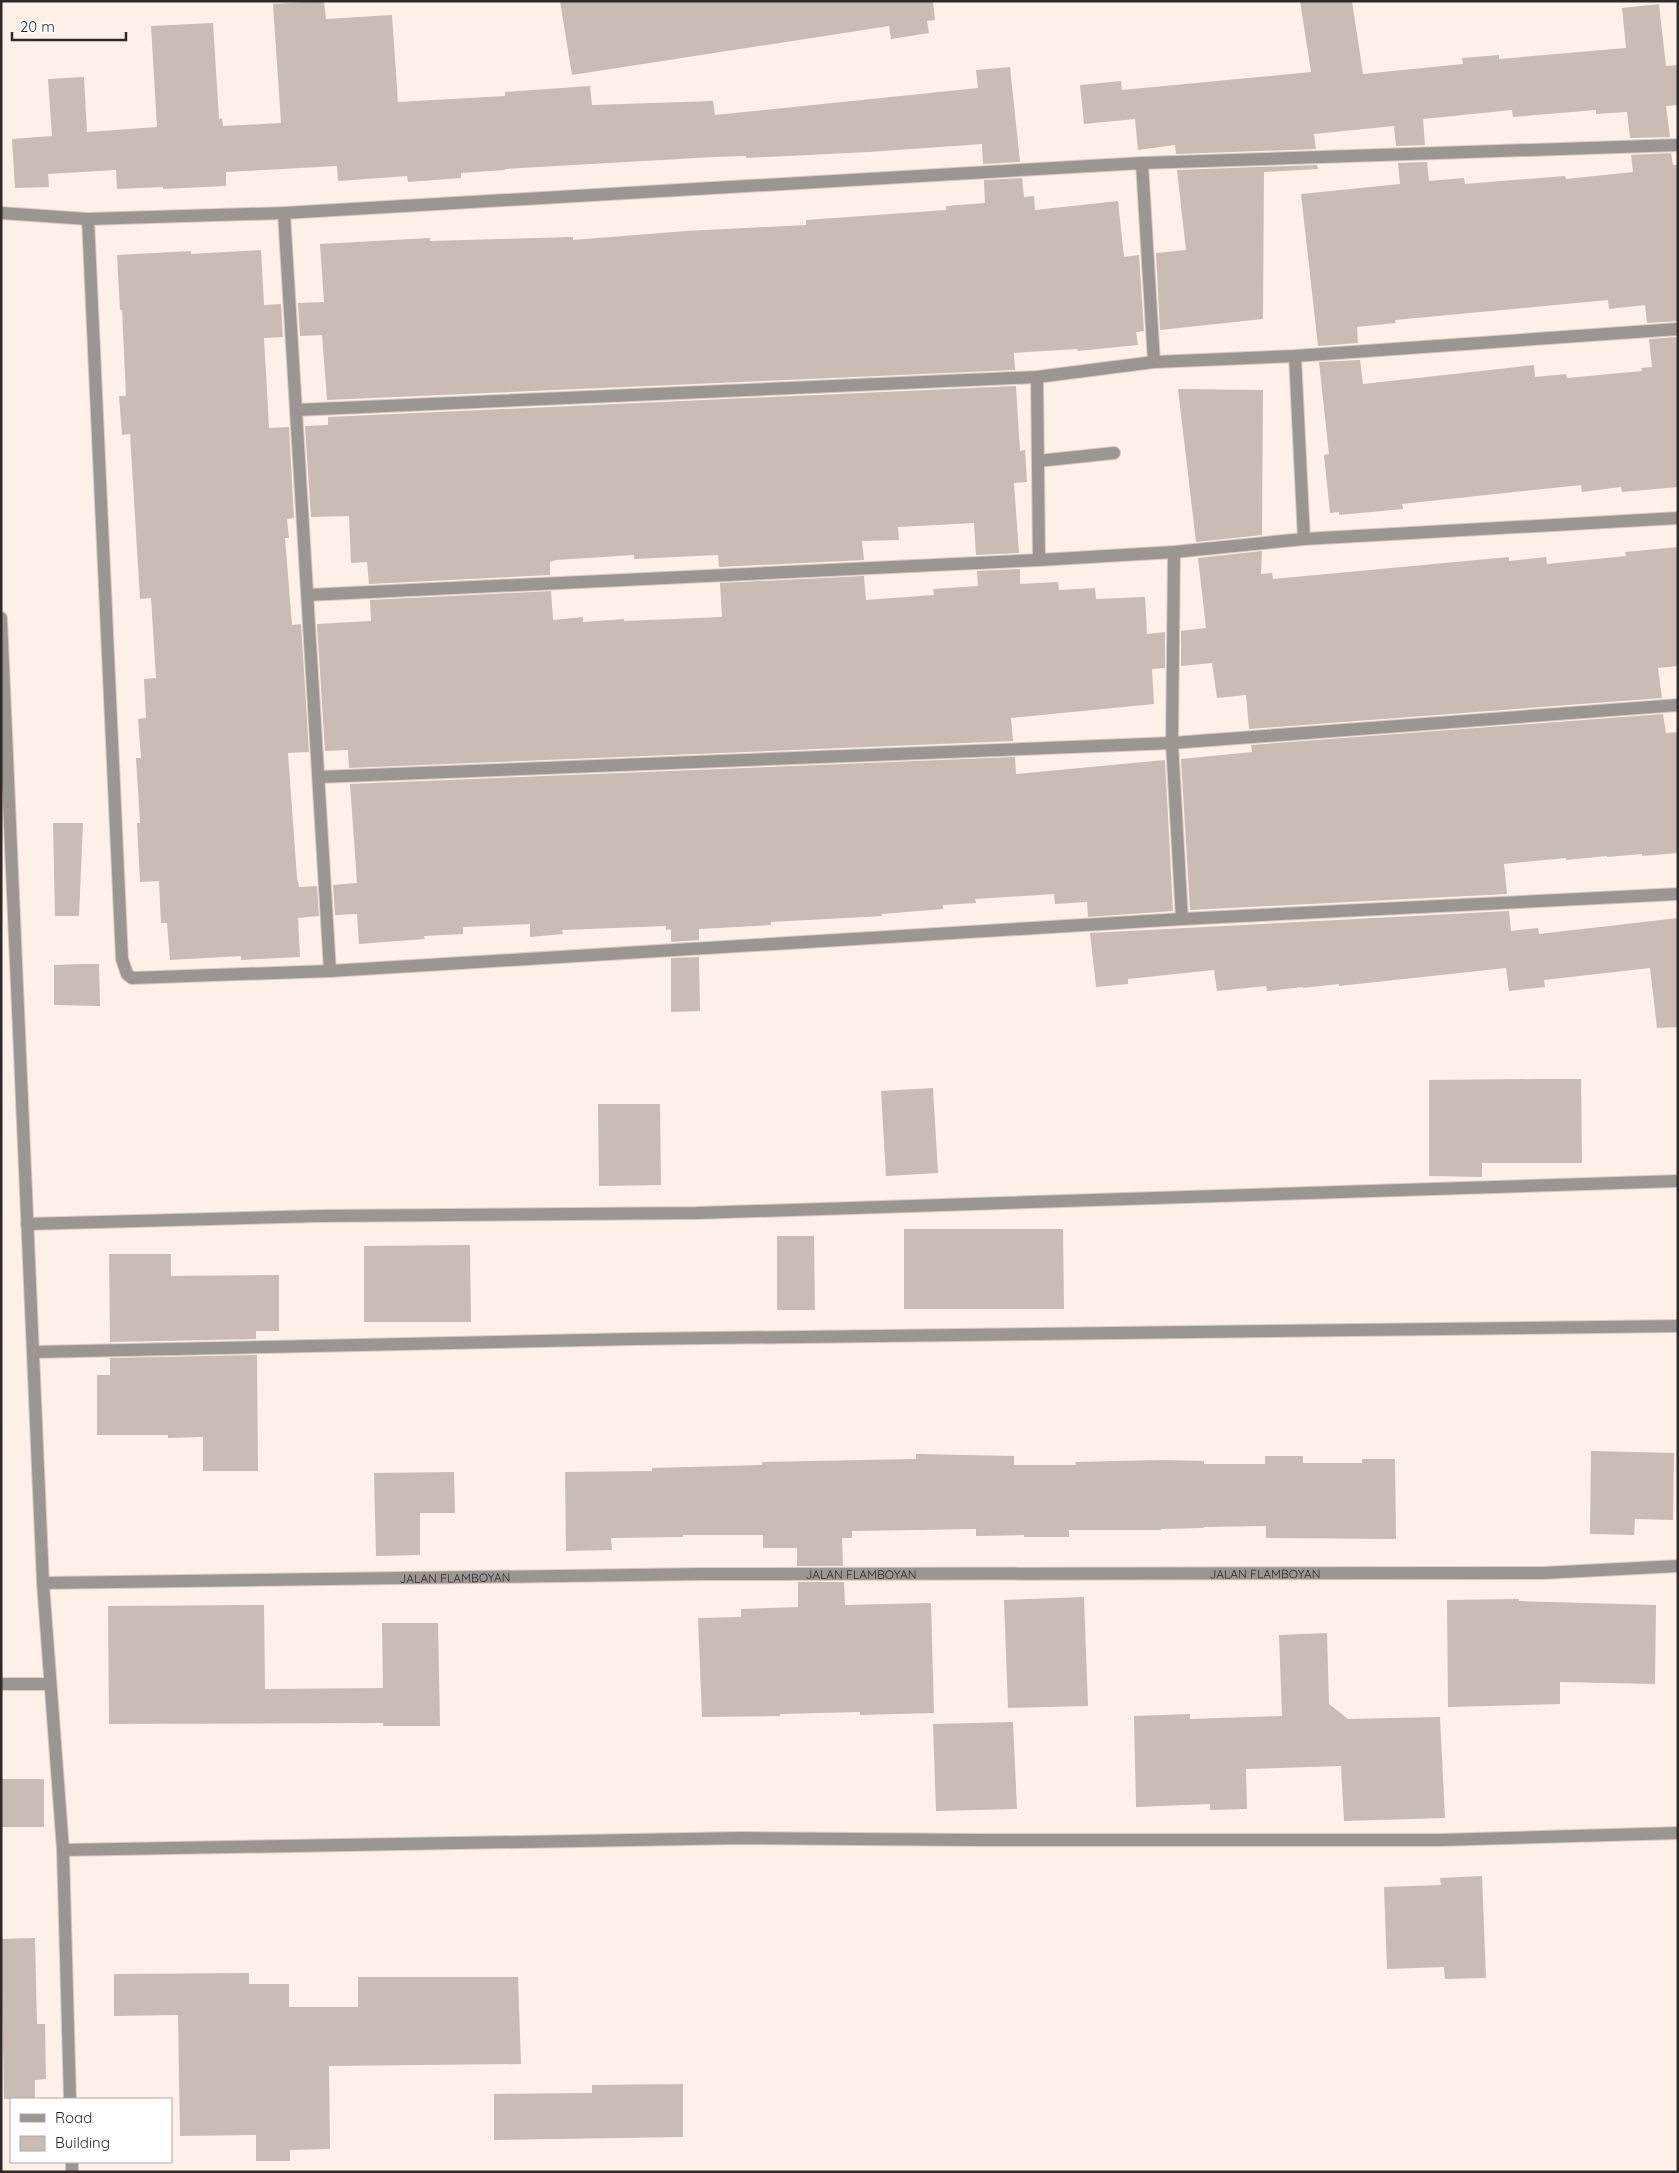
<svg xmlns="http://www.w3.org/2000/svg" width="1679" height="2173" font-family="Quicksand,sans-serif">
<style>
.building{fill:#c8bcb5}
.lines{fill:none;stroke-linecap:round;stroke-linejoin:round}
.minor-casing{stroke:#d8ccc5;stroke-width:14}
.minor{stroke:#9c9693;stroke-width:12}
.labels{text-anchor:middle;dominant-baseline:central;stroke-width:4;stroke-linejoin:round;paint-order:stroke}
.street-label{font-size:12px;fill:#2f2a27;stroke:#fff}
</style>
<rect width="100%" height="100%" fill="#fdf0e8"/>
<path class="building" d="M 324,1 L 326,19 L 392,15 L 398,102 L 505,96 L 505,92 L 590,86 L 592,105 L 713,101 L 715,115 L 978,88 L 976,70 L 1010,67 L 1020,162 L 983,164 L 982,144 L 869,152 L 746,158 L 746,156 L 714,157 L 505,169 L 505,170 L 461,173 L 461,178 L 408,182 L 407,176 L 338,181 L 337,166 L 226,172 L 226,186 L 163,189 L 163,187 L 117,189 L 116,170 L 48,174 L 49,187 L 15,188 L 12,139 L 52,136 L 48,79 L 84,77 L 87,132 L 157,127 L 151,26 L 213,23 L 219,119 L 222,118 L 223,126 L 281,123 L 273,4 Z
M 560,1 L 933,1 L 935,20 L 927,21 L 929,33 L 891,39 L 889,26 L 572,75 Z
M 1300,1 L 1352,1 L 1363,74 L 1463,64 L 1462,58 L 1499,55 L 1499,59 L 1626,48 L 1622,8 L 1659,4 L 1666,66 L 1678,65 L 1678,105 L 1666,106 L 1670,137 L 1630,138 L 1627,112 L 1596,114 L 1596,110 L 1513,117 L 1512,110 L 1423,119 L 1425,145 L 1396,146 L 1394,126 L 1314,134 L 1316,149 L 1176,154 L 1175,145 L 1138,150 L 1135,119 L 1084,124 L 1080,85 L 1121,81 L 1122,90 L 1311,72 Z
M 1671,153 L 1673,165 L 1678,165 L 1678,321 L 1647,323 L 1645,305 L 1609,309 L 1608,300 L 1395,320 L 1396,323 L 1357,327 L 1358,343 L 1318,346 L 1301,194 L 1400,184 L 1398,163 L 1427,162 L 1429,181 L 1464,178 L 1465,184 L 1565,176 L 1566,179 L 1633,172 L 1631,155 Z
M 1317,165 L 1318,169 L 1264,172 L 1263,319 L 1160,330 L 1156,253 L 1186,250 L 1177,170 Z
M 1022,178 L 1024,197 L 1034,196 L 1035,210 L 1118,201 L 1124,257 L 1139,255 L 1144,331 L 1136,332 L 1138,345 L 1078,351 L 1077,349 L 1014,353 L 1015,370 L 327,400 L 322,335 L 300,336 L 298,303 L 324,302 L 320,244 L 430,238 L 430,241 L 573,237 L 573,240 L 686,231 L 806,225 L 806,220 L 946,210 L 946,206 L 985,203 L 984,180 Z
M 261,250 L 264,305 L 281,304 L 283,337 L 264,338 L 269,428 L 289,427 L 294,518 L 287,519 L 289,538 L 285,538 L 292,625 L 301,624 L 309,752 L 288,753 L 297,878 L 299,887 L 317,886 L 319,916 L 298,918 L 300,957 L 241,960 L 241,956 L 170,960 L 167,923 L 161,923 L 159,881 L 140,882 L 137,823 L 140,823 L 136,758 L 141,758 L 138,719 L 146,718 L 144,679 L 156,678 L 151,598 L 140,599 L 130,434 L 122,435 L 119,396 L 126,396 L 122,310 L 120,310 L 117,255 L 191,251 L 191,254 Z
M 1678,337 L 1678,487 L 1622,492 L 1621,487 L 1582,492 L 1581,485 L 1402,504 L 1403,509 L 1339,515 L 1339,512 L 1330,513 L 1324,455 L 1329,454 L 1319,362 L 1360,360 L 1363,384 L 1534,365 L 1535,377 L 1566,374 L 1567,378 L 1642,371 L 1641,368 L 1652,367 L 1649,339 Z
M 1016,386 L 1020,451 L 1025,450 L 1027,482 L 1014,483 L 1019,553 L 976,555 L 974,523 L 898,527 L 899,540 L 862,541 L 864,560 L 719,567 L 718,555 L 634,559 L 634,555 L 556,560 L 550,562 L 550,575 L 369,584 L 367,562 L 351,563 L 349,516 L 311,517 L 305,426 L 328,425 L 328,417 Z
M 1178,389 L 1263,390 L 1262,535 L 1196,542 Z
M 1678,547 L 1678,666 L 1658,668 L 1662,698 L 1249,729 L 1246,695 L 1217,698 L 1212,663 L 1181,666 L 1181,631 L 1206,628 L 1198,558 L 1262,551 L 1261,574 L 1272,573 L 1273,579 L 1509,557 L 1509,561 L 1546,557 L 1547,564 L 1626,556 L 1625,552 Z
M 1020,569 L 1020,584 L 1058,582 L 1059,590 L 1095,588 L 1096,599 L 1145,597 L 1147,634 L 1165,632 L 1165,668 L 1152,669 L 1154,704 L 1011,718 L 1013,741 L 349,768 L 348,750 L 325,751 L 317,624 L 371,621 L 370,600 L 551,591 L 553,620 L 583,617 L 583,622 L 624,619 L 624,621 L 722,617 L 720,583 L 864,576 L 866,600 L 934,595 L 933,589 L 978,586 L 977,571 Z
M 1663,714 L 1666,733 L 1678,732 L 1678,853 L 1642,856 L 1642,854 L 1607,857 L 1607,856 L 1566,860 L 1566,858 L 1504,864 L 1507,894 L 1190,910 L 1181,759 L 1252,752 L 1251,745 Z
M 1015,757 L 1016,774 L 1165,760 L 1173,911 L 1088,917 L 1087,902 L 1055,904 L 1054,894 L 975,899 L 976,903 L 943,905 L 943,909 L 882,914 L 882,916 L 771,922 L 771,925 L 699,929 L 699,940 L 671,942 L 671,929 L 666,930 L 666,926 L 562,930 L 563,934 L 530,937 L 530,924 L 463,927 L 463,934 L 424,936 L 425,939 L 359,944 L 357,914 L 335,915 L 333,885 L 357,883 L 350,784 Z
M 53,823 L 83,823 L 79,916 L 55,916 Z
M 1509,911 L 1511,931 L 1538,928 L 1539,934 L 1678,918 L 1678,1027 L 1657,1028 L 1650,968 L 1544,980 L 1545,987 L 1509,991 L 1506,968 L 1339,986 L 1339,984 L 1303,988 L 1303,987 L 1267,991 L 1266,986 L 1217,991 L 1214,970 L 1128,979 L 1128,984 L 1096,987 L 1090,933 Z
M 699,957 L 700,1011 L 671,1012 L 671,958 Z
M 83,964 L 99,964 L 100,1006 L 54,1005 L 54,965 Z
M 1538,1079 L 1581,1079 L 1582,1163 L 1482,1163 L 1482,1177 L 1429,1176 L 1429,1080 Z
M 933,1088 L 938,1173 L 886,1176 L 881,1091 Z
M 598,1104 L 660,1104 L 661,1185 L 599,1186 Z
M 904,1229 L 1063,1229 L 1064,1309 L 904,1309 Z
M 777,1236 L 814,1236 L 815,1310 L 777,1310 Z
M 470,1245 L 471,1322 L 364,1322 L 364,1246 Z
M 109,1254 L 171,1254 L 171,1276 L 279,1275 L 279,1331 L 256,1331 L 256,1339 L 110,1342 Z
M 257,1355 L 258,1471 L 203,1471 L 203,1437 L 168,1438 L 168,1435 L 97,1435 L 97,1375 L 110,1375 L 110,1358 Z
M 1591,1451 L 1674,1453 L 1673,1520 L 1635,1519 L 1634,1535 L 1590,1534 Z
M 916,1454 L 1014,1456 L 1014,1465 L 1076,1465 L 1075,1462 L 1161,1460 L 1204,1461 L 1204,1464 L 1265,1464 L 1265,1456 L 1303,1456 L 1303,1463 L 1362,1463 L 1362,1459 L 1395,1459 L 1396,1539 L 1266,1538 L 1266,1526 L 1204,1527 L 1204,1528 L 1161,1529 L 1161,1530 L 1069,1530 L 1069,1537 L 1024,1537 L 1024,1535 L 976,1536 L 976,1529 L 852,1531 L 852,1538 L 842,1538 L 843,1566 L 797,1566 L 797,1548 L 763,1548 L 763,1535 L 683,1535 L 683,1537 L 611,1538 L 612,1550 L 566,1551 L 565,1472 L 652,1471 L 652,1468 L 762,1465 L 762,1462 L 916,1459 Z
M 454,1472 L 455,1513 L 420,1513 L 420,1555 L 376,1556 L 374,1473 Z
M 798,1582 L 844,1582 L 845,1605 L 931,1603 L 934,1713 L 860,1715 L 860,1712 L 780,1714 L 780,1716 L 702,1717 L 698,1618 L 741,1617 L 741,1609 L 798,1607 Z
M 1084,1597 L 1088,1706 L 1008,1708 L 1004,1600 Z
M 1519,1599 L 1519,1601 L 1656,1605 L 1655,1684 L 1560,1682 L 1560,1704 L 1448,1707 L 1447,1600 Z
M 264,1605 L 265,1689 L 383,1688 L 382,1623 L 438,1623 L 440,1726 L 383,1726 L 383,1723 L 109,1724 L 108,1606 Z
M 1327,1633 L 1329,1704 L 1348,1719 L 1440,1717 L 1445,1818 L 1344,1821 L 1341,1766 L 1246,1769 L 1247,1809 L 1210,1810 L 1210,1804 L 1136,1807 L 1134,1716 L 1190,1714 L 1190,1719 L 1282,1716 L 1279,1635 Z
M 1013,1722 L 1017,1809 L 936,1811 L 933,1724 Z
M 1,1779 L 44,1779 L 44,1827 L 1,1827 Z
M 1482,1876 L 1486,1978 L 1445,1979 L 1444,1967 L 1387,1969 L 1384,1887 L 1441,1885 L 1440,1878 Z
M 35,1938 L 37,2024 L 45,2024 L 46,2079 L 35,2080 L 35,2099 L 4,2099 L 1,1939 Z
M 249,1973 L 249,1984 L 289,1984 L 289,2007 L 358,2007 L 358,1977 L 518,1977 L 521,2064 L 329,2066 L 330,2149 L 290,2150 L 290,2161 L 256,2161 L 256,2135 L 180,2136 L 178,2015 L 114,2016 L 114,1974 Z
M 683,2084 L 683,2137 L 494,2140 L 494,2094 L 592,2093 L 592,2085 Z"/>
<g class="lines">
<g class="minor-casing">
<g id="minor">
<path d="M 1142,163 L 1154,362"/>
<path d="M 1,213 L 88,219 L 284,213 L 1142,163 L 1678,145"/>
<path d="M 284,213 L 330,971"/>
<path d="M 88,219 L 122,959 L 127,974 L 132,978 L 330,971 L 1182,919 L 1678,894"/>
<path d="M 1295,356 L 1304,539"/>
<path d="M 1037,377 L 1039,560"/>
<path d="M 296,410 L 1037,377 L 1154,362 L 1295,356 L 1678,329"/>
<path d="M 1038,461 L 1114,453"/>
<path d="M 1174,552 L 1172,743 L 1182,919"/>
<path d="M 308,595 L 1039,560 L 1174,552 L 1304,539 L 1678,518"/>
<path d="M 1,618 L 43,1583 L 63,1850 L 70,2099"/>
<path d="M 319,777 L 1172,743 L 1678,705"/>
<path d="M 27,1224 L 319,1216 L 697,1213 L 1678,1181"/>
<path d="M 34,1352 L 633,1339 L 1678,1326"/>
<path id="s1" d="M 43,1583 L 702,1574 L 1543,1573 L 1678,1566"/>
<path d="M 1,1684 L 50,1684"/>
<path d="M 63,1850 L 742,1838 L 980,1840 L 1439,1840 L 1678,1833"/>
<path d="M 72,2162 L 72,2172"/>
</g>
</g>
<use href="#minor" class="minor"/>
</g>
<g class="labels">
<g class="street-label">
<text stroke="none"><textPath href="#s1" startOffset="818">JALAN FLAMBOYAN</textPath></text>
<text stroke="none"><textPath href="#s1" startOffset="1222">JALAN FLAMBOYAN</textPath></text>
<text stroke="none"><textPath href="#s1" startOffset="412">JALAN FLAMBOYAN</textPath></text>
</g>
</g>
<rect width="1679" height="2173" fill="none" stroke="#2f2a27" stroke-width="5"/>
<rect x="10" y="2098" width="162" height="65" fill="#ffffff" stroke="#acaaa9"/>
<rect x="20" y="2114" width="25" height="8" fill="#9c9693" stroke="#acaaa9"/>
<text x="55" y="2123" font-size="15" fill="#2f2a27">Road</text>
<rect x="20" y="2136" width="25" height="15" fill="#c8bcb5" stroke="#acaaa9"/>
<text x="55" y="2148" font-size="15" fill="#2f2a27">Building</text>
<path d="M12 32v8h114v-8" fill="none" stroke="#2f2a27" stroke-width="2.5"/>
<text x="20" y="32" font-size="15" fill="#2f2a27" stroke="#ffffff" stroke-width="4" paint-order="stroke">20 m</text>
</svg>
